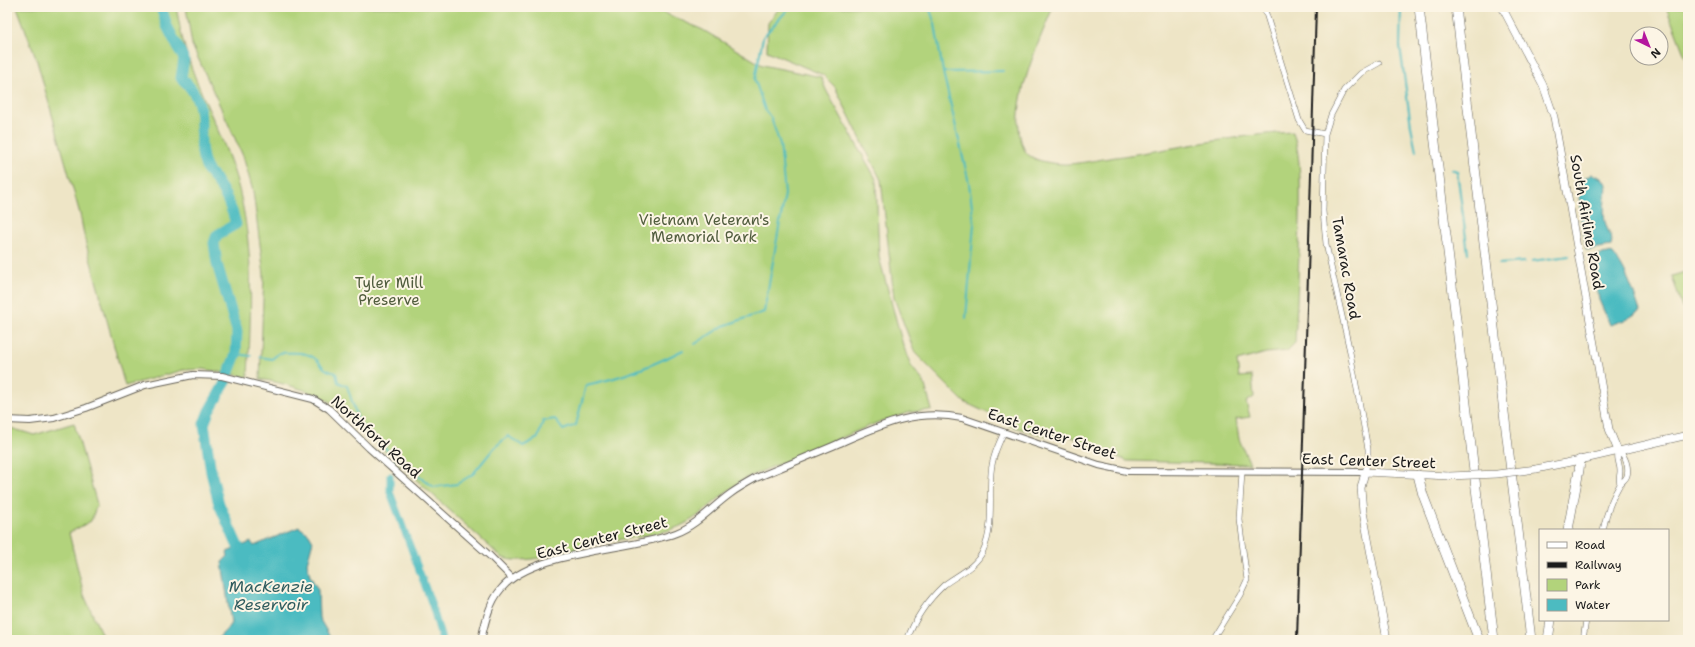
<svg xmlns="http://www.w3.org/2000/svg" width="1695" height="647" font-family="'Shantell Sans',sans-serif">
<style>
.green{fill:#b2d37b;stroke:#67784c}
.water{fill:#4cbbc1;stroke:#346c6e}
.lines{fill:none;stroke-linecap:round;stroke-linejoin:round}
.stream{stroke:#4cbbc1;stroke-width:2}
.canal{stroke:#4cbbc1;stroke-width:7}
.river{stroke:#4cbbc1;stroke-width:11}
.minor-casing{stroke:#666258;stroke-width:6}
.tertiary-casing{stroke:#666258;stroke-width:8}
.secondary-casing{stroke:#666258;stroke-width:8}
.motorway-casing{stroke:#666258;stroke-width:10}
.minor{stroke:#fff;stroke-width:5}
.tertiary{stroke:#fff;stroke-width:6}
.secondary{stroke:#fff;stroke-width:7}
.motorway{stroke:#fff;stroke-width:9}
.rail{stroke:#1c1c1c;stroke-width:2}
.secondary-bridge-casing{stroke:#666258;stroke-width:8;stroke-linecap:butt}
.secondary-bridge{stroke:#fff;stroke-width:7}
.labels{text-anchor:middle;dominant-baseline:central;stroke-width:4;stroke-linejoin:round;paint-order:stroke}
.park-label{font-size:15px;fill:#505c3d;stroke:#fcf5e5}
.street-label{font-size:15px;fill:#1c1c1c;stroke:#fcf5e5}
.water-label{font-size:16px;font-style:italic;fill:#2f5c5e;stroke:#fcf5e5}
</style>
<rect width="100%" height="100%" fill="#fcf5e5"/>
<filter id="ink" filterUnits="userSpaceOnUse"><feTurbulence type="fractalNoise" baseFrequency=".025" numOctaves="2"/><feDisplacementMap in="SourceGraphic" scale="8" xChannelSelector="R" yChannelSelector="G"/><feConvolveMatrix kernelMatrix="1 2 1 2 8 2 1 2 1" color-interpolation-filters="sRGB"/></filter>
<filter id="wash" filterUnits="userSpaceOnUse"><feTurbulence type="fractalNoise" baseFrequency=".012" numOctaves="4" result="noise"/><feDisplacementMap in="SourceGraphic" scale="16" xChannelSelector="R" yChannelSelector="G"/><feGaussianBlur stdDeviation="0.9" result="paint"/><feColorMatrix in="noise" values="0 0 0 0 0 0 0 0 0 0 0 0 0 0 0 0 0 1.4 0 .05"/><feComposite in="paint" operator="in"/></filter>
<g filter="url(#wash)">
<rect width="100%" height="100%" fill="#eee5c6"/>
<path class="green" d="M 17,7 L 176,7 C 179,21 181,35 185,48 C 198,93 223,134 236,178 C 255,245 251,309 248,377 L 203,369 L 183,370 L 125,386 L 85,240 L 80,214 L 37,61 Z
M 186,7 L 651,7 L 703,30 L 762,65 L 821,77 L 826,90 L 876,179 L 879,257 L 903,345 L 911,366 L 924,382 L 932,410 L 911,412 L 881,421 L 746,478 C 725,490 709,510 688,522 C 664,536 637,536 611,541 C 586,546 522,568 501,557 L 331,402 C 306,389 287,384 260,379 L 264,275 L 253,191 L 243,156 L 192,45 Z
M 780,7 L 1053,7 C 1038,44 1006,111 1024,149 C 1029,161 1050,163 1061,164 C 1075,165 1101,159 1116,157 C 1175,149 1233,135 1293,132 C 1302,160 1300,191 1300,220 C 1299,261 1297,302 1295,343 L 1287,351 L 1266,353 L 1237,361 L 1239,377 L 1252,376 L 1254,397 L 1246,402 L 1250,417 L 1236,419 L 1239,439 L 1250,464 L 1127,461 L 1063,433 L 1047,436 L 1010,426 L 992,415 L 964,402 L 915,353 L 894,298 L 881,180 L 835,87 L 823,75 L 767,51 L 768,23 Z
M 1666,7 L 1688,7 L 1688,64 Z
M 1688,271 L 1688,305 L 1682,307 L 1672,276 Z
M 74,423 L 97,504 L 91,521 L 69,533 L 84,595 L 104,640 L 7,640 L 7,427 L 34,435 Z"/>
<path class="water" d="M 1592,174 L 1601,178 L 1606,183 C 1606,194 1602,215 1606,225 C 1608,233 1614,237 1611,246 L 1586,250 L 1582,227 L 1578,185 L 1581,181 Z
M 1611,252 C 1625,266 1634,293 1640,311 L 1627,319 L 1610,325 L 1599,300 L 1591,257 Z
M 299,527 L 309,534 L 313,541 L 307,563 L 310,576 L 318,590 L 319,618 L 332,640 L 216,640 L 227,629 L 231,623 L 222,562 L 228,556 L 227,552 L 251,542 L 254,546 Z"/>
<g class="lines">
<path class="stream" d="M 929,7 L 935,24 L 943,72 L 969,183 L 974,224 L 966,318
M 1401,7 L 1400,46 L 1411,126 L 1416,151
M 944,72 L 1003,71
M 1451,169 L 1457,171 L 1468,253
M 1532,261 L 1569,256
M 1499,264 L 1524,262
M 695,344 L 723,326 L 764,312 L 785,194 L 780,144 L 771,118 L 765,110 L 755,80 L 763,37 L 790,7
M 236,354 L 251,356
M 260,357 L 272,359 L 279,353 C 290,353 303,351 313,357 C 324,364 319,369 336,373 L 338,382 L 347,386 L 359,423 L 370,435 L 415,474 L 434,487 L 457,484 L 473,474 L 494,448 L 508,436 L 523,446 L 538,438 L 543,421 L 555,419 L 563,430 L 576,425 L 586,385 C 621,378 652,366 683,350
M 393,462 L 395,456"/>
<path class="canal" d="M 390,476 L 390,492 L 432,605 L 442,640"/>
<path class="river" d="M 161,7 L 167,26 L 184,59 L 181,78 C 215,107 192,134 206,167 C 208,172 213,175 215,179 C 225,193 232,208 236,224 L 217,235 L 214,243 L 217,264 L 237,331 L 236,354 L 224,385 L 209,411 L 204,424 L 211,472 L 219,504 L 244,560"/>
</g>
</g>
<g filter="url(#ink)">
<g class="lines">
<g class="minor-casing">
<path id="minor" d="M 1264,7 L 1299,120 L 1305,130 L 1325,134
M 1365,472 L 1368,461 L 1368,449 L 1350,352 L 1326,244 L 1323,211 L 1325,134 L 1331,115 L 1344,90 L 1361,73 L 1379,63
M 1603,530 C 1606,514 1611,500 1619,486 C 1621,482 1625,481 1627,476 C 1629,468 1626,455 1618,451 C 1616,459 1620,464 1620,471 C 1620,476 1618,479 1620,484
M 907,640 C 915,618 927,601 944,585 C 957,575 976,567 983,551 C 994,528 989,498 991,473 C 992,458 998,445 1004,432
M 1212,640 L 1240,595 L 1247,580 L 1239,519 L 1242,472
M 1583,640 L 1586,620"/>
</g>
<g class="tertiary-casing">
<path id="tertiary" d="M 7,420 L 30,421 L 54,418 L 86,408 L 145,385 L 193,375 L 222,376 L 313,399 L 329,409 L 369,448 L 490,556 L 512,578
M 481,640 C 485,623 489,603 501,589 C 533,550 630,551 676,533 C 697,525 712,507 730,494 C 738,488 747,483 756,478 C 782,467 807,457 833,446 C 877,427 913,408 962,418 L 1099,465 L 1127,471 L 1365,472"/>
</g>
<g class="secondary-casing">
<path id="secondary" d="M 1502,7 L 1543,85 L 1554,117 L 1609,429 L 1618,451
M 1536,469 L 1580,460 L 1688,435
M 1387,640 L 1363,512 L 1361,488 L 1365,472 L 1449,476"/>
</g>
<g class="motorway-casing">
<path id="motorway" d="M 1419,7 L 1494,640
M 1456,7 L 1531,640
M 1418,475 L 1423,495 L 1479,640
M 1568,530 L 1579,470 L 1580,460
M 1548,640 L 1551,620"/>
</g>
<use href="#minor" class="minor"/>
<use href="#tertiary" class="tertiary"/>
<use href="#secondary" class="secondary"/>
<use href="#motorway" class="motorway"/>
<path class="rail" d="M 1297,640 L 1316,7"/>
<g class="secondary-bridge-casing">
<path id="secondary-bridge" d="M 1449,476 L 1497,474 L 1536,469"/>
</g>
<use href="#secondary-bridge" class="secondary-bridge"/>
</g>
</g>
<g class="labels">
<g class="park-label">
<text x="704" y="220">Vietnam Veteran's<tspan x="704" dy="17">Memorial Park</tspan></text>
<text x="389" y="283">Tyler Mill<tspan x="389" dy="17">Preserve</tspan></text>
</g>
<g class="street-label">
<text transform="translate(1587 222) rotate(80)">South Airline Road</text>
<text transform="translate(1346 268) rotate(80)">Tamarac Road</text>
<text transform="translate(1052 434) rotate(18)">East Center Street</text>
<text transform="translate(376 437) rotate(42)">Northford Road</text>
<text transform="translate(1369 461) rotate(2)">East Center Street</text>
<text transform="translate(602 538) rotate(-14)">East Center Street</text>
</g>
<g class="water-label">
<text x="271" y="586">MacKenzie<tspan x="271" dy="18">Reservoir</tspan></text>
</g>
</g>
<rect width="1695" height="647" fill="none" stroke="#fcf5e5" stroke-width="24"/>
<rect x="1539" y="529" width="130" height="92" fill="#fcf5e5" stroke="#a29e95"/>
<rect x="1547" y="542" width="20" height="6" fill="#ffffff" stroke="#a29e95"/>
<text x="1575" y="549" font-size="12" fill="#1c1c1c">Road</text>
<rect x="1547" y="562" width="20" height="6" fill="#1c1c1c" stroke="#a29e95"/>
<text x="1575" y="569" font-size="12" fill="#1c1c1c">Railway</text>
<rect x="1547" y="579" width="20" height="12" fill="#b2d37b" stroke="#a29e95"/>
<text x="1575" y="589" font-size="12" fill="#1c1c1c">Park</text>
<rect x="1547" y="599" width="20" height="12" fill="#4cbbc1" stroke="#a29e95"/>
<text x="1575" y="609" font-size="12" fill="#1c1c1c">Water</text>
<g transform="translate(1649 46) rotate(137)"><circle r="19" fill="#fcf5e5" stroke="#a29e95"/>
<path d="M0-3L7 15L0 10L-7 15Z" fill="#b5179e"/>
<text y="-6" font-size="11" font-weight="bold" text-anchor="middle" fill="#1c1c1c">N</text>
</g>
</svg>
